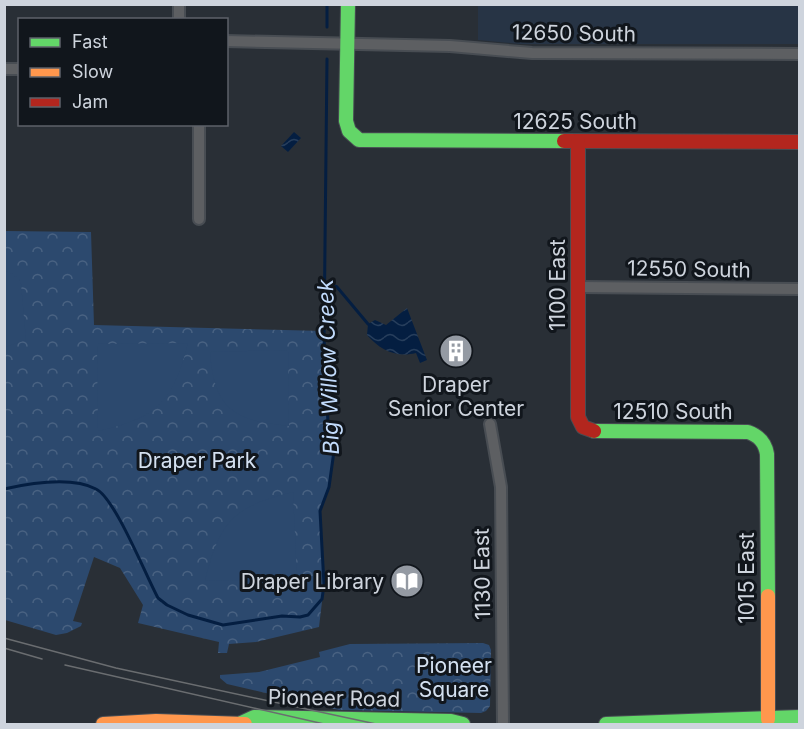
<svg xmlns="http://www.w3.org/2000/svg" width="804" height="729" viewBox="0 0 804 729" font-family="Inter,sans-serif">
<defs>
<pattern id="park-crowns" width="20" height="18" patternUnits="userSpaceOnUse" patternTransform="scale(1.5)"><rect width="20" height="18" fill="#2c496e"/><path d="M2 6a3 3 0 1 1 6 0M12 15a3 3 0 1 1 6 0" fill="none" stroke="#496282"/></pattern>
<pattern id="water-waves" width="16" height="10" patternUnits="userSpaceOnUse" patternTransform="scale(1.5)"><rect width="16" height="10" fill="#041e41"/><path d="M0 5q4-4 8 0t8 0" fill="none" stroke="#273e5c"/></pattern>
</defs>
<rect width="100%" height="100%" fill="#292f36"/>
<!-- built -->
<polygon fill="#273445" points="478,5 799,5 799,44 520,44 478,40"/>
<!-- park -->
<g fill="url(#park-crowns)">
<polygon points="4,231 91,232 94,325 324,331 328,424 334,451 329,487 320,511 324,585 319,627 256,642 229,644 227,653 218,653 219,642 138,623 143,605 120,568 94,557 73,621 82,623 81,626 67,633 56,635 5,620"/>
<polygon points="483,643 489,645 491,650 490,706 486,711 481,713 339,710 227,684 220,678 220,675 259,672 320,657 319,652 350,644"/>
</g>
<!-- pitch -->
<g fill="#2c496e">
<polygon points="8,271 19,279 21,284 26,340 5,347 4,272"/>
<path d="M188 343C173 402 157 418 98 431L97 344Z"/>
<path d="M288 350 289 426C235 421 214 410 210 352Z"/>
<path d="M293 492 297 579 205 581C219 522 234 506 293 492Z"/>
</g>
<!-- water -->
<g fill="url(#water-waves)">
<polygon points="294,132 301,138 288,152 281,146"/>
<path d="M407 308 427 360 420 363 416 353C396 358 380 350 367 335L368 324 375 320 386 325Z"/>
</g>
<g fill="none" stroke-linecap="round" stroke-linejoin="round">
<!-- stream -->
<g stroke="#041e41" stroke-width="3">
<polyline points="327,27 327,4"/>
<polyline points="325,282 337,287 368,324"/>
<path d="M4 489C31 483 71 476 96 489 115 498 146 576 158 598L167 605 188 615 223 625 282 616 300 617 308 615 322 599 324 585 320 511 329 487 334 451 328 424 324 338 327 59"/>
</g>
<defs>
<g id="street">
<polyline points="179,4 179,20"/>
<polyline points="226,41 450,46 532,53 800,54"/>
<polyline points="4,69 20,69"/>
<polyline points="199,124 199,219"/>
<polyline points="578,287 800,289"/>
<polyline points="490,424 501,487 503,724"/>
</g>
<g id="fast">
<polyline points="348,4 346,121 349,131 359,140 564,141"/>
<path d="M594 431 748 432C759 436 765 442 767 454L768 596"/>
<polyline points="241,723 254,717 451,721 463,724"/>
<polyline points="606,724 800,717"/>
</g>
<g id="slow">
<polyline points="768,596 768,719"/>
<polyline points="103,724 156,721 245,724"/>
</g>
<g id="jam">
<polyline points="564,141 800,142"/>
<polyline points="578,142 578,417 583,427 594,431"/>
</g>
</defs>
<!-- street casing -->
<use href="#street" stroke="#484d53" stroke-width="14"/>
<!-- fast casing -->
<use href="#fast" stroke="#484d53" stroke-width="16"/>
<!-- slow casing -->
<use href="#slow" stroke="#484d53" stroke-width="16"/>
<!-- jam casing -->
<use href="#jam" stroke="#484d53" stroke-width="16"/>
<!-- street -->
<use href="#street" stroke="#5d5f62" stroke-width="10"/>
<!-- fast -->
<use href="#fast" stroke="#63d668" stroke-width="14"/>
<!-- slow -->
<use href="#slow" stroke="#ff974d" stroke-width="14"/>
<!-- jam -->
<use href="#jam" stroke="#b3261e" stroke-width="14"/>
<!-- tram -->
<g stroke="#6a6d70" stroke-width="1.5">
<polyline points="4,638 116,668 376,724"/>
<polyline points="4,648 42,659"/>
<polyline points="65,665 324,724"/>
</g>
</g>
<!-- icons -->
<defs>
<symbol id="building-disc" viewBox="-11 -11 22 22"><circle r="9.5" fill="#949aa3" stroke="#11161c"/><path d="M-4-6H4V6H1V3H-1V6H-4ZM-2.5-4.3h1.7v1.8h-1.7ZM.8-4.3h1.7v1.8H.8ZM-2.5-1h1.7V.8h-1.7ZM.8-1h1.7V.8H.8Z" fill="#fff"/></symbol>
<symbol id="library-disc" viewBox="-11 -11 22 22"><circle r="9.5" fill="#949aa3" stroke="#11161c"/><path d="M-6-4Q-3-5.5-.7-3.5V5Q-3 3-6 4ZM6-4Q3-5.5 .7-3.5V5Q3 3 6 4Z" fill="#fff"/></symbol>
</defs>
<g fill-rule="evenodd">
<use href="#building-disc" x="437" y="332" width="38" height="38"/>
<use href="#library-disc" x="388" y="562" width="38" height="38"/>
</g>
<g text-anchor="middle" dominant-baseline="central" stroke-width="6" stroke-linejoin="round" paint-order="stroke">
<!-- street labels -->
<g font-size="21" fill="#ced4dd" stroke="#11161c">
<text transform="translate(574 33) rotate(1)">12650 South</text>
<text x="575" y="121">12625 South</text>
<text transform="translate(689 269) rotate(1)">12550 South</text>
<text transform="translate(557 285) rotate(-90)">1100 East</text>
<text x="673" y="411">12510 South</text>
<text transform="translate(482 574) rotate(-91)">1130 East</text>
<text transform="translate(746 578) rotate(-90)">1015 East</text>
<text transform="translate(334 698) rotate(1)">Pioneer Road</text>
</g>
<!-- poi labels -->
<g font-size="21" fill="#ced4dd" stroke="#11161c">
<text x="456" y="384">Draper<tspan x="456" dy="24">Senior Center</tspan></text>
<text x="384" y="581" text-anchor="end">Draper Library</text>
</g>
<!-- park labels -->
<g font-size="21" fill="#d4e1f1" stroke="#11161c">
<text x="197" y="460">Draper Park</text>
<text x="454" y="665">Pioneer<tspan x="454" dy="24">Square</tspan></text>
</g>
<!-- water labels -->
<g font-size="22" font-style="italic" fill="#c2dbfc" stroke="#11161c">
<text transform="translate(328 367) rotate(-92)">Big Willow Creek</text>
</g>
</g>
<!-- border -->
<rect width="804" height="729" fill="none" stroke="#ced4dd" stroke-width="12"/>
<!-- legend -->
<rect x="18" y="18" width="210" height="108" fill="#11161c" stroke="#5d6269" stroke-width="1.5"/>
<rect x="30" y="38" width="30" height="9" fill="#63d668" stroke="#5d6269" stroke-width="1.5"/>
<text x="72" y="48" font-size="18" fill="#ced4dd">Fast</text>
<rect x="30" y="68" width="30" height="9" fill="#ff974d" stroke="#5d6269" stroke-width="1.5"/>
<text x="72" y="78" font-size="18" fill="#ced4dd">Slow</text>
<rect x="30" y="98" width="30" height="9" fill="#b3261e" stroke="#5d6269" stroke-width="1.5"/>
<text x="72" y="108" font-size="18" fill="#ced4dd">Jam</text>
</svg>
